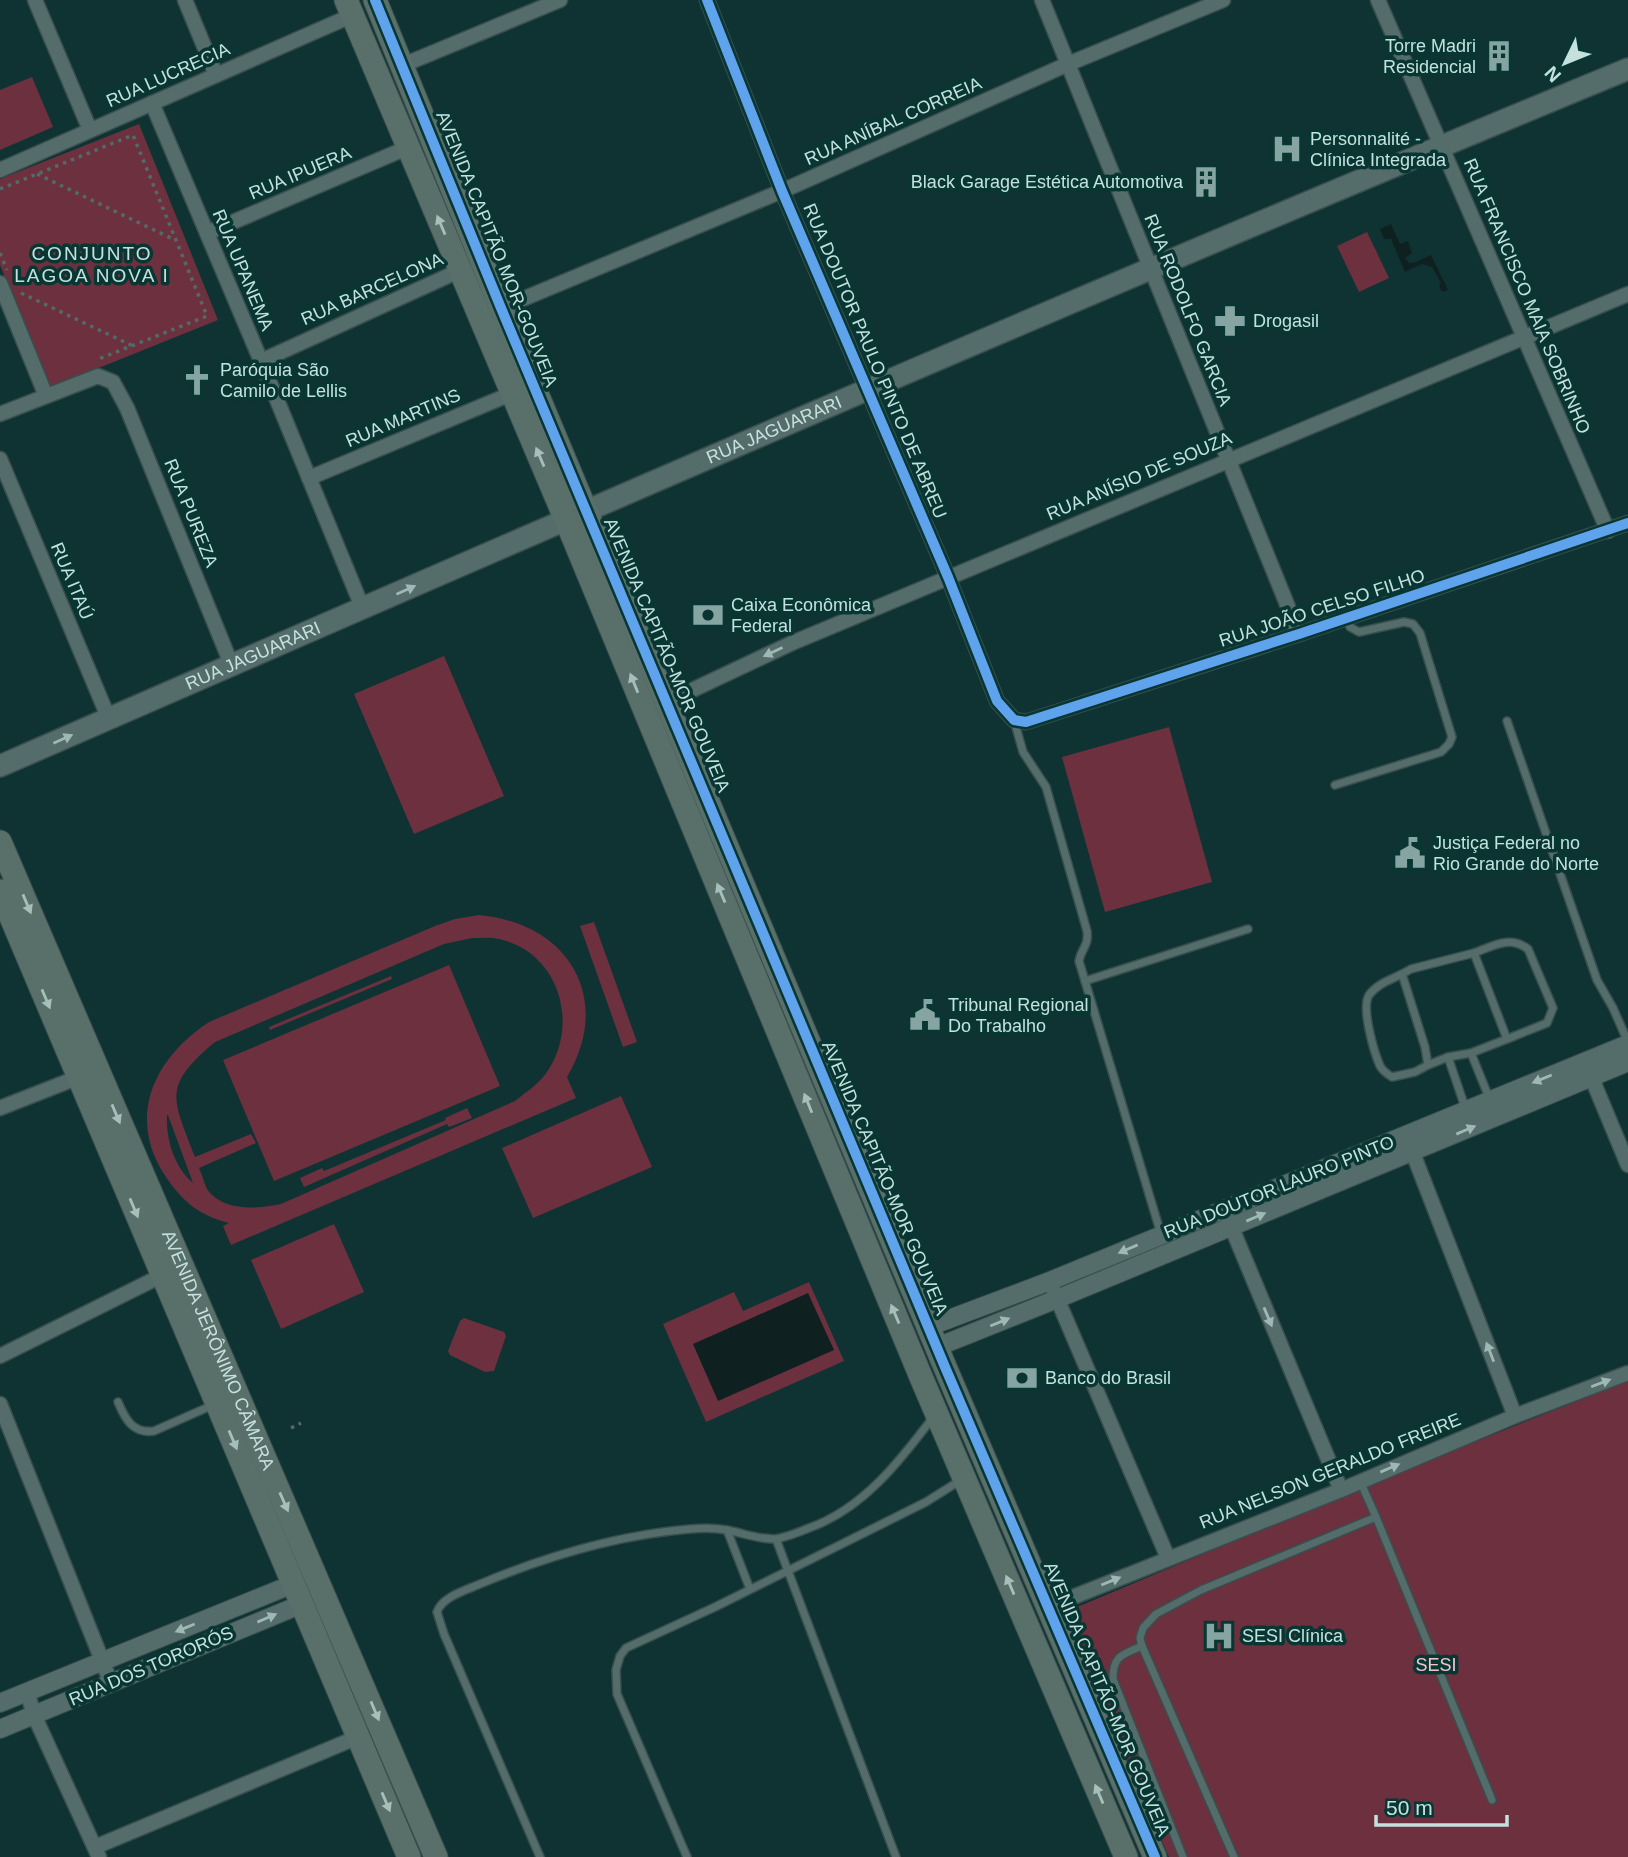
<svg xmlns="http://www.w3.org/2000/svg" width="1628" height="1857" viewBox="0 0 1628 1857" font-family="Arial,sans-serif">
<rect width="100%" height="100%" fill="#0f3332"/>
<!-- green -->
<g fill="#6d303e" fill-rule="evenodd">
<polygon points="32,77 53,127 0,150 0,90"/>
<polygon points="139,124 218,320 49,388 0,265 0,179"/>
<polygon points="1367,232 1389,278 1359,292 1337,246"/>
<polygon points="444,656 504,796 414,834 354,694"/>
<polygon points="1169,727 1212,882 1105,912 1062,757"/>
<path d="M479 915C568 923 614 998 567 1077L576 1098 231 1245 223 1226 229 1223C200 1216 182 1201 166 1177 126 1118 153 1059 209 1022L435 926 455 919ZM472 938C481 938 491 937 499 939 559 952 580 1024 547 1072 539 1084 526 1092 515 1101L281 1204C258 1209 223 1212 207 1189 204 1183 202 1174 199 1168L256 1143 251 1134 195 1157C173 1099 161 1087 215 1042L444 944ZM167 1115H168L193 1183C174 1166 166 1140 167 1115Z"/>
<polygon points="594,922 637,1042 623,1047 580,926"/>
<polygon points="449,965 500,1086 274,1181 223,1060"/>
<polygon points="391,976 392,979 270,1030 269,1027"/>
<polygon points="621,1096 652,1167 533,1218 502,1148"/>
<polygon points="467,1108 472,1118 449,1127 447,1124 304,1187 300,1178 322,1168 324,1171 446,1120 445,1118"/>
<polygon points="334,1224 364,1292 281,1329 251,1260"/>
<polygon points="809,1282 844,1361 706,1422 663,1324 734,1292 743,1311"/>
<polygon points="464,1318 504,1332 506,1336 494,1371 485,1372 450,1355 448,1351 460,1321"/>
<polygon points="1628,1381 1628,1857 1169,1857 1063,1613 1379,1480"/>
</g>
<!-- water -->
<g fill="#0e2120">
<polygon points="1391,224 1400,244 1408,241 1412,253 1405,258 1409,263 1416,262 1431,255 1448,290 1442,292 1439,286 1441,283 1432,267 1422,264 1405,272 1391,239 1384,239 1380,229"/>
<polygon points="808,1293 834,1350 718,1401 693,1344"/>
</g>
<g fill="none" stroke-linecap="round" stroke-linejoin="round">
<defs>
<g id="service">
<path d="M1014 720 1023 752 1046 787 1087 931C1089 947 1081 948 1079 961L1161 1234"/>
<polyline points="1507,721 1597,980 1613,1008 1628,1042"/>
<polyline points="1335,785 1441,752 1449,744 1452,737 1420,633 1413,624 1404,622 1359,632 1350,627 1346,618"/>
<polygon points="1474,953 1507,1039 1471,1053 1448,1057 1428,1065 1425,1047 1402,974 1411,969"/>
<path d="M1474 953C1493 946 1510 935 1528 949L1553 1008 1547 1023 1507 1039"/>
<path d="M1402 974C1390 980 1377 984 1369 995 1361 1008 1374 1052 1380 1066 1383 1071 1387 1074 1392 1077L1415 1072 1428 1065"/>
<polyline points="1085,981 1248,929"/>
<polyline points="1471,1053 1490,1100"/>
<polyline points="1448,1057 1466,1110"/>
<path d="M118 1402C125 1419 133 1434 154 1431L213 1405"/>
<polyline points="1360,1481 1376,1517"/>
<polyline points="727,1530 750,1589"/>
<polyline points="776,1539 896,1857"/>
<path d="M1142 1646C1122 1655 1113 1655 1113 1679L1183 1857"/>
<path d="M540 1857 444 1634 437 1612C442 1597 466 1590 480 1584 547 1556 617 1535 690 1529 701 1528 716 1528 727 1530 743 1533 757 1539 774 1539 785 1538 799 1532 809 1528 863 1509 900 1461 934 1416"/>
<polyline points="687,1857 617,1694 616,1670 620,1656 626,1648 715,1607 884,1523 926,1502 961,1480"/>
<polyline points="1234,1857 1142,1646 1140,1638 1143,1628 1156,1614 1201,1590 1376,1517 1492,1800"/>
</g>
<g id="minor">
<polyline points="35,0 90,130"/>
<polyline points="185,0 216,75"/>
<polyline points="707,0 782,191 948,577 997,701 1014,720 1026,722 1299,634 1628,523"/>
<polyline points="1042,0 1299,634"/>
<polyline points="1378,0 1608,531"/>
<polyline points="403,65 560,0"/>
<polyline points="152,103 261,361 363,609"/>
<polyline points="0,170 353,15"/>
<polyline points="207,233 409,147"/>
<polyline points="0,283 46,396"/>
<polyline points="501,308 782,191 1068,64 1223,0"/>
<polyline points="261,361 461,270"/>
<polyline points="0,414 98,376 113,382 127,408 232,666"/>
<polyline points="0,459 109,719"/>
<polyline points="309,478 513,393"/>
<polyline points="667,702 792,643 1628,294"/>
<polyline points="1588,1069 1628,1165"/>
<polyline points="0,1108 79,1077"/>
<polyline points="1409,1143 1515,1416"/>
<polyline points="1224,1209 1341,1490"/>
<polyline points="1053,1289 1168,1558"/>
<polyline points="0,1356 163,1275"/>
<polyline points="0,1404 111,1683"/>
<polyline points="1048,1607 1341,1490 1515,1416 1628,1373"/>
<polyline points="29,1691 29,1698 34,1715 99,1857"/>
<polyline points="95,1847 358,1737"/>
</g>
<g id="tertiary">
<polyline points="928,1327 1050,1281 1628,1044"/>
<polyline points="937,1347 1057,1299 1628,1062"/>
<polyline points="0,1703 293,1584"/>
<polyline points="0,1729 302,1604"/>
</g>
<g id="secondary">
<path id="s1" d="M0 766C541 530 1082 294 1628 69"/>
</g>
<g id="primary">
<polyline points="346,0 566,520 921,1377 1126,1857"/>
<polyline points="375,0 501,308 945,1367 1155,1857"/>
<path id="s2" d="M0 842 436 1857"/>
<polyline points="0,891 409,1857"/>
</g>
</defs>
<!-- service casing -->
<use href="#service" stroke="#384f4e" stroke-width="10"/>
<!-- minor casing -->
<use href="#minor" stroke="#384f4e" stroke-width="17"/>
<!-- tertiary casing -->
<use href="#tertiary" stroke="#384f4e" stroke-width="20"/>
<!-- secondary casing -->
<use href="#secondary" stroke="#384f4e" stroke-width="24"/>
<!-- primary casing -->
<use href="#primary" stroke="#384f4e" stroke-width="25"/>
<!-- path -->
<g stroke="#526a68" stroke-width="3.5" stroke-dasharray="3.5 5" stroke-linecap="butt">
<polyline points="37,174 175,240"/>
<polyline points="0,189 133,135 207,316 96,360"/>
<polyline points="0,253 7,270"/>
<polyline points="21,293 133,346"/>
<polyline points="291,1428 301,1423"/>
</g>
<!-- service -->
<use href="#service" stroke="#546c6a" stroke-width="7"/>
<!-- minor -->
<use href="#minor" stroke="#546c6a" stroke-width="14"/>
<!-- tertiary -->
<use href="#tertiary" stroke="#546c6a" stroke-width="18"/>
<!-- secondary -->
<use href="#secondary" stroke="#546c6a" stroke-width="21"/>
<!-- primary -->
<use href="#primary" stroke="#596f69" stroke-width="23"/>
<defs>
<g id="cycleway">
<polyline points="375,0 501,308 945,1367 1155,1857"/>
<polyline points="707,0 782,191 948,577 997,701 1014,720 1026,722 1299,634 1628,523"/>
</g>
</defs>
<!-- cycleway casing -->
<use href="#cycleway" stroke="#083633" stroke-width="15"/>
<!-- cycleway -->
<use href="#cycleway" stroke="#60a3ed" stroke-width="10"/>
</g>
<!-- one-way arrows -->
<defs><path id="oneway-solid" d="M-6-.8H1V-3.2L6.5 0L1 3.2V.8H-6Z" transform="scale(1.75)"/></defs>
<g fill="#a5bfbb">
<use href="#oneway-solid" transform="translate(441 225) rotate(-113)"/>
<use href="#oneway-solid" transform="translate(540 457) rotate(-113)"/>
<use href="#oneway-solid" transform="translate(634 683) rotate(-112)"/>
<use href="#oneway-solid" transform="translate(721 893) rotate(-113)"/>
<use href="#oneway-solid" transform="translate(27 904) rotate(67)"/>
<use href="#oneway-solid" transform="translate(46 999) rotate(67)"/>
<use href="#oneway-solid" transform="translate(808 1103) rotate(-112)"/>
<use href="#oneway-solid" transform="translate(116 1114) rotate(67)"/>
<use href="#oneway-solid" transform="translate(134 1208) rotate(67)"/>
<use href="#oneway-solid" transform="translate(895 1314) rotate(-113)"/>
<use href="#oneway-solid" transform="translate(233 1440) rotate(67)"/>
<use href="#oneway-solid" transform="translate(284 1502) rotate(66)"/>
<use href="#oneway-solid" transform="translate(1010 1585) rotate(-113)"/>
<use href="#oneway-solid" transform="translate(375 1711) rotate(67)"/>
<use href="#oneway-solid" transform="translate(1099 1794) rotate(-113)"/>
<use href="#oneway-solid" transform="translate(386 1802) rotate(67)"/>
</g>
<g fill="#9db8b5">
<use href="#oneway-solid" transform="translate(406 590) rotate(-24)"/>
<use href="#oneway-solid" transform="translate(773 652) rotate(155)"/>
<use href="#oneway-solid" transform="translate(63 739) rotate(-24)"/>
<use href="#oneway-solid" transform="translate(1542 1079) rotate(158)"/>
<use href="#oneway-solid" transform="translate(1466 1130) rotate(-23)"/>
<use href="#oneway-solid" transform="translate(1256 1217) rotate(-23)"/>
<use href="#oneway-solid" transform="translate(1128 1249) rotate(157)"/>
<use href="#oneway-solid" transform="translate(1268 1317) rotate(67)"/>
<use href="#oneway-solid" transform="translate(1000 1322) rotate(-22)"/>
<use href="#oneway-solid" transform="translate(1490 1352) rotate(-111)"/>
<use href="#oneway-solid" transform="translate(1601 1383) rotate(-21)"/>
<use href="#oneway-solid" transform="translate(1390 1468) rotate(-23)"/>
<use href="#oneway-solid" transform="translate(1111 1581) rotate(-22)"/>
<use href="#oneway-solid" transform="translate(267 1618) rotate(-23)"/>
<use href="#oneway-solid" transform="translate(185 1628) rotate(158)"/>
</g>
<!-- icons -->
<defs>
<symbol id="building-bare" viewBox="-9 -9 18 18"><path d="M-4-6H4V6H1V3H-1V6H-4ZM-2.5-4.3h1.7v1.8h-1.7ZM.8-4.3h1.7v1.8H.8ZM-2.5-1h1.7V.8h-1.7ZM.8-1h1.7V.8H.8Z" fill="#85a4a2" stroke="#083633" stroke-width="2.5" paint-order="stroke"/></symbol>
<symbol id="hospital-bare" viewBox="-9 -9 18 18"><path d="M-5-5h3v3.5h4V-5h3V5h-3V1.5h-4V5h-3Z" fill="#85a4a2" stroke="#083633" stroke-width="2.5" paint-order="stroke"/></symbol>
<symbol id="pharmacy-bare" viewBox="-9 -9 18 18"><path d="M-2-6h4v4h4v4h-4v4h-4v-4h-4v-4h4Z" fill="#85a4a2" stroke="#083633" stroke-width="2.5" paint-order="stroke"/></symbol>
<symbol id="church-bare" viewBox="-9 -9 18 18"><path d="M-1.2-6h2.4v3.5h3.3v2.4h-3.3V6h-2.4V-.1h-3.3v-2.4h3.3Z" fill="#85a4a2" stroke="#083633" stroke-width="2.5" paint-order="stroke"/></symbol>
<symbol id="bank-bare" viewBox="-9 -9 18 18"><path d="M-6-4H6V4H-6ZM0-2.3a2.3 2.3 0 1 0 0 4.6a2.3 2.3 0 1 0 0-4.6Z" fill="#85a4a2" stroke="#083633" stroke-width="2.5" paint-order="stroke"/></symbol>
<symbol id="civic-bare" viewBox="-9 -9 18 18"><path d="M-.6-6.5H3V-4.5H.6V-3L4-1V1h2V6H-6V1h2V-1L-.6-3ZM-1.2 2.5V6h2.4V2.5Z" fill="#85a4a2" stroke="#083633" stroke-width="2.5" paint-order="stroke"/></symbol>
</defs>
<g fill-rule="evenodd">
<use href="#building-bare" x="1477" y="34" width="44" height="44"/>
<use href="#hospital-bare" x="1265" y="127" width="44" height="44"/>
<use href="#building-bare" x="1184" y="160" width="44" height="44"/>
<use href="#pharmacy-bare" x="1208" y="299" width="44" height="44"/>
<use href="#church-bare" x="175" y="358" width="44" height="44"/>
<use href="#bank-bare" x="686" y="593" width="44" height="44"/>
<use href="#civic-bare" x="1388" y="831" width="44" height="44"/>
<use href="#civic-bare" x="903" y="993" width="44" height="44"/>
<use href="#bank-bare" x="1000" y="1356" width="44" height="44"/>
<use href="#hospital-bare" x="1197" y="1614" width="44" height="44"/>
</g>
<g text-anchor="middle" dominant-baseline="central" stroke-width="7" stroke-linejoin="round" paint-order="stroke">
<!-- poi labels -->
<g font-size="18" fill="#c5e1de" stroke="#083633" text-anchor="start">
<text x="1476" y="46" text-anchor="end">Torre Madri<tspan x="1476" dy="21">Residencial</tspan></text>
<text x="1310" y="139">Personnalité -<tspan x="1310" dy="21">Clínica Integrada</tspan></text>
<text x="1183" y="182" text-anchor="end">Black Garage Estética Automotiva</text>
<text x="1253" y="321">Drogasil</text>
<text x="220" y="370">Paróquia São<tspan x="220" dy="21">Camilo de Lellis</tspan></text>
<text x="731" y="605">Caixa Econômica<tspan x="731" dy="21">Federal</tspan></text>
<text x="1433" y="843">Justiça Federal no<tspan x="1433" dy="21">Rio Grande do Norte</tspan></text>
<text x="948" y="1005">Tribunal Regional<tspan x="948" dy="21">Do Trabalho</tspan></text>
<text x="1045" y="1378">Banco do Brasil</text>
<text x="1242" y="1636">SESI Clínica</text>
</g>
<!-- street labels -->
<g font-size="18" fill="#c5e1de" stroke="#083633">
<text transform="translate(168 75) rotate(-24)">RUA LUCRECIA</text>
<text transform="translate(893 121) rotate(-24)">RUA ANÍBAL CORREIA</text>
<text transform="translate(300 173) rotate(-23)">RUA IPUERA</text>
<text transform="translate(497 249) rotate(68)">AVENIDA CAPITÃO MOR-GOUVEIA</text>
<text transform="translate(243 270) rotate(67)">RUA UPANEMA</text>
<text transform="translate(372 289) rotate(-24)">RUA BARCELONA</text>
<text transform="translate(1527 296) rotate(67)">RUA FRANCISCO MAIA SOBRINHO</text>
<text transform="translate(1188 310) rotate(68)">RUA RODOLFO GARCIA</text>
<text transform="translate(875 361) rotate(67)">RUA DOUTOR PAULO PINTO DE ABREU</text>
<text transform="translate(403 418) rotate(-23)">RUA MARTINS</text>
<text stroke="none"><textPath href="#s1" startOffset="844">RUA JAGUARARI</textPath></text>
<text transform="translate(1139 476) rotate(-23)">RUA ANÍSIO DE SOUZA</text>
<text transform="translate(191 513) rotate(68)">RUA PUREZA</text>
<text transform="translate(72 581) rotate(67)">RUA ITAÚ</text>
<text transform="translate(1322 608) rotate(-18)">RUA JOÃO CELSO FILHO</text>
<text transform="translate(667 655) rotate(67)">AVENIDA CAPITÃO-MOR GOUVEIA</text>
<text stroke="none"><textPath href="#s1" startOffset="276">RUA JAGUARARI</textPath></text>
<text transform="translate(885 1178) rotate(67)">AVENIDA CAPITÃO-MOR GOUVEIA</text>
<text transform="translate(1279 1187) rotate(-22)">RUA DOUTOR LAURO PINTO</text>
<text stroke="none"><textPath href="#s2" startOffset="553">AVENIDA JERÔNIMO CÂMARA</textPath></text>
<text transform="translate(1330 1471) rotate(-22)">RUA NELSON GERALDO FREIRE</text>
<text transform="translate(151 1666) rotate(-23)">RUA DOS TORORÓS</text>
<text transform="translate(1107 1699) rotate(67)">AVENIDA CAPITÃO-MOR GOUVEIA</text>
</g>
<!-- park labels -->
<g font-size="18" fill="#f5c4ca" stroke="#083633">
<text x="1436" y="1665">SESI</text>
</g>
<!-- neighbourhood labels -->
<g font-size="19" letter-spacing="2" fill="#c5e1de" stroke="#083633">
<text x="92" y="253">CONJUNTO<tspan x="92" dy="22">LAGOA NOVA I</tspan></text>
</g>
</g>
<!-- north arrow -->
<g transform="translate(1565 63) rotate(227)" stroke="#083633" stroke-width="5" paint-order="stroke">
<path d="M0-5L12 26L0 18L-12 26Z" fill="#c5e1de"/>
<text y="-10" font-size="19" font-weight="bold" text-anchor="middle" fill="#c5e1de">N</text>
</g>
<!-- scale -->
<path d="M1376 1815v10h131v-10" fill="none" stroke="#c5e1de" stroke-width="3.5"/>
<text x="1386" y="1815" font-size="21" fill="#c5e1de" stroke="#083633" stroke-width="5" paint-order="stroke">50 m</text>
</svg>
